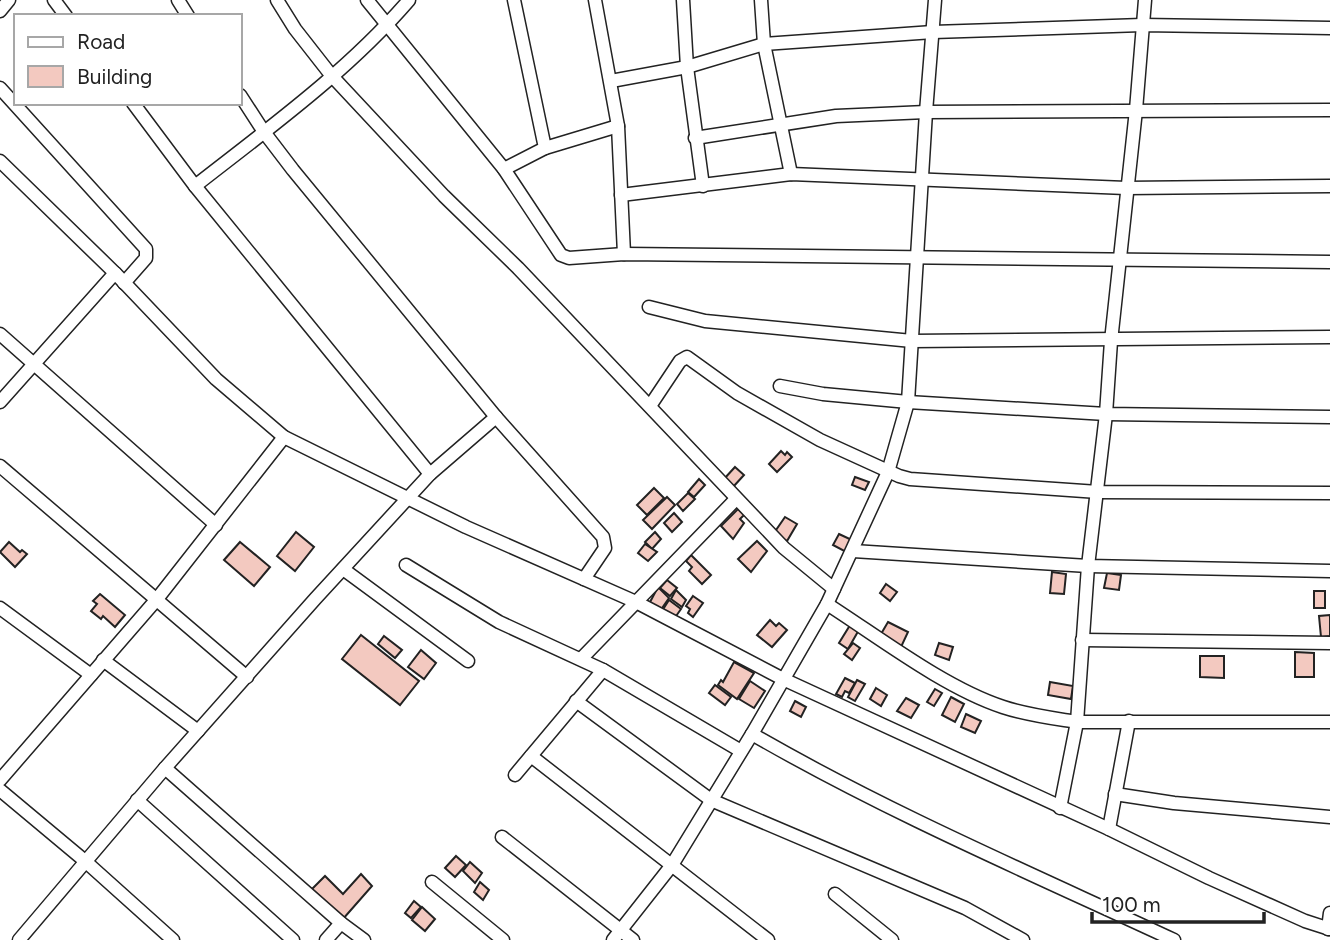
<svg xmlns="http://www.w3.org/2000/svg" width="1330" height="940" viewBox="0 0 1330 940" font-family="Figtree,sans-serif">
<rect width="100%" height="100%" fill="#fff"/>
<!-- building -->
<g fill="#f3c9c0" stroke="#222" stroke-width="2">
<polygon points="781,451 785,455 787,452 792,457 777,472 769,464"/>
<polygon points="735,467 744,475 733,487 724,479"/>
<polygon points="855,477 869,482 865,490 852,485"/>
<polygon points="699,479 705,485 694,497 688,492"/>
<polygon points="654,488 664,498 647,515 637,505"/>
<polygon points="688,493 695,499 683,511 677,504"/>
<polygon points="667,497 675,505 652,529 643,520"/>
<polygon points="738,509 744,515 740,519 744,523 733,539 721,526"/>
<polygon points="674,513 682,522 672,532 664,523"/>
<polygon points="785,517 797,524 787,541 774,533"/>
<polygon points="296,532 314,547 295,571 277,556"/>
<polygon points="655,532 661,539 652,549 645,542"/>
<polygon points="839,534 854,541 848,553 833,545"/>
<polygon points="757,541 767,551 751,572 738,559"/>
<polygon points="9,542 20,552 22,550 27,554 15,567 0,552"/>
<polygon points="240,542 270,567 254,586 224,560"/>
<polygon points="645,544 657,552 648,561 638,553"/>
<polygon points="691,555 711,575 702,584 689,571 692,567 686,561"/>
<polygon points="1052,572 1066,574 1064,594 1050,593"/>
<polygon points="1107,573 1121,575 1119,590 1104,588"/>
<polygon points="667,580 677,588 670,596 660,588"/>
<polygon points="886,584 897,592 890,601 880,593"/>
<polygon points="658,587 669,598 660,611 649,604"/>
<polygon points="676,590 686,600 682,607 671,599"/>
<rect x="1314" y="591" width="11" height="17"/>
<polygon points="100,594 125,615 115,627 103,616 101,619 91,611 97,604 93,601"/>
<polygon points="693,596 703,603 693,617 688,613 690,609 686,606"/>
<polygon points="669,600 681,609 674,619 662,611"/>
<polygon points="1330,615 1330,636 1321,637 1319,616"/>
<polygon points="770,620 776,626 779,623 787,630 772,647 757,635"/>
<polygon points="852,622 860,628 848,649 839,643"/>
<polygon points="888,622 908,632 901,647 881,634"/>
<polygon points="361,635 419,681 400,705 342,659"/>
<polygon points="384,636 402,650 395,658 378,644"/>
<polygon points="853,643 860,648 852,660 844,654"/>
<polygon points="939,643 953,647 949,660 935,655"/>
<polygon points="421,650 436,663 424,679 408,667"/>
<polygon points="1295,652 1314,653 1314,677 1295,677"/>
<polygon points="1200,656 1224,656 1224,678 1200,677"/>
<polygon points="734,662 754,673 737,699 718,685 721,680 723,682"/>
<polygon points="845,678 855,683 849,693 845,691 842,697 836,694"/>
<polygon points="857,680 865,684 855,701 848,697"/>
<polygon points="750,681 765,691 754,708 739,699"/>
<polygon points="1050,682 1073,686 1071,699 1048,695"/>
<polygon points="715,685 731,697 725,705 709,693"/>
<polygon points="876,688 887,695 881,706 870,699"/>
<polygon points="935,689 942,693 934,706 927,702"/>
<polygon points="951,697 964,704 955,722 942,715"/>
<polygon points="906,698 919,705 911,718 897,711"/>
<polygon points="795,701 806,707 801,717 790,711"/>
<polygon points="966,714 981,721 975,733 961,727"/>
<polygon points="456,856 466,865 455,877 445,868"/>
<polygon points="470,862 482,873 475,883 463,871"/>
<polygon points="361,874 372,886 343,919 312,889 325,876 343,894"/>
<polygon points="480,882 489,890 483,900 474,892"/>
<polygon points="414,901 421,907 411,918 405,913"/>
<polygon points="422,907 435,919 425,931 412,920"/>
</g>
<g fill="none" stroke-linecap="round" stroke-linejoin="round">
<defs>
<g id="minor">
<polyline points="54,0 66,16"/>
<polyline points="178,0 188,16"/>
<polyline points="277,0 295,29 331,75 444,196 518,268 784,548 834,589"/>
<polyline points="367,0 504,169 561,255 569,258 624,254 1330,262"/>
<polyline points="595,0 618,126 624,254"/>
<polyline points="683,0 687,67 703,186"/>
<polyline points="761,0 764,44 791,174"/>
<polyline points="0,11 9,0"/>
<polyline points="611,81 687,67 764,44 933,32 1142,25 1330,28"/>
<polyline points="0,88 146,249 146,258 124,283"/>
<polyline points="240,95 264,132 293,170 496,417 603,537 605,548 584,579"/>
<polyline points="133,103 195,186 430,474"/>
<polyline points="695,138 836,116 926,112 1330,110"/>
<polyline points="545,148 618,126"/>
<polyline points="0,161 115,273 216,379 284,437 466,527 636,602 783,679 1109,829 1209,878 1305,921 1330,929"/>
<polyline points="504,169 545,148 514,0"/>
<path d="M195 186C269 128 348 71 409 0"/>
<polyline points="621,195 791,174 1126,188 1330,186"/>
<polyline points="649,307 705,321 912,341 1330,337"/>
<polyline points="0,334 216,525"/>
<polyline points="780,386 823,394 908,402 1106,414 1330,417"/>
<polyline points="0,402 115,273"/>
<polyline points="650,406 680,361 687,357 737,393 820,440 899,476 910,479 1098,492 1330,493"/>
<polyline points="0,466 247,677"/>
<polyline points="853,551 1088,566 1330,571"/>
<polyline points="406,565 499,622 603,670 741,751"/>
<polyline points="343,569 468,661"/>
<path d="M827 604C880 638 945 688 1003 707 1027 715 1052 718 1077 722H1330"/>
<polyline points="0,608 91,675"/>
<polyline points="1082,640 1330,643"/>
<polyline points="581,659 736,499"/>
<polyline points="103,660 198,731"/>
<polyline points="576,701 711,800 965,908 1023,940"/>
<path d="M752 734C887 812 1032 874 1174 940"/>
<polyline points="531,756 768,940"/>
<polyline points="165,768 341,923 364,940"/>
<polyline points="515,775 603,670"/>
<polyline points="0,780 157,599 284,437"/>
<polyline points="0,790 85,861 173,940"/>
<polyline points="1115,794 1174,803 1330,817"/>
<polyline points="137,800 293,940"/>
<polyline points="1060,808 1077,722 1088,566 1106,414 1111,341 1136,110 1145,0"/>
<polyline points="1109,829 1129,721"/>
<polyline points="502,837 633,940"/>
<polyline points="432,882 503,940"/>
<polyline points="835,894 892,940"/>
<polyline points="1328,929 1330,913"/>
<polyline points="19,940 165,768 315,599 430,474 496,417"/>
<polyline points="326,940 341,923"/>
<polyline points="613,940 672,865 752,734 827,604 888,472 908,402 926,112 935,0"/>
</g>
</defs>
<!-- minor casing -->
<use href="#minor" stroke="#222" stroke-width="15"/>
<!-- minor -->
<use href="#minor" stroke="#fff" stroke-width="12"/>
</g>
<!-- legend -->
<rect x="14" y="14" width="228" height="91" fill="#ffffff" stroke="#a7a7a7" stroke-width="2"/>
<rect x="28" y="37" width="35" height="10" fill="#ffffff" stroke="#a7a7a7" stroke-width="2"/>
<text x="77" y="49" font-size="21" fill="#222222">Road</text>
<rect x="28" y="66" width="35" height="21" fill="#f3c9c0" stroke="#a7a7a7" stroke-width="2"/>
<text x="77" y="84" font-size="21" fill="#222222">Building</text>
<!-- scale -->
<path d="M1092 912v10h172v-10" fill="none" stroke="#222222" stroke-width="3.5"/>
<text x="1102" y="912" font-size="21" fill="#222222" stroke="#ffffff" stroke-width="5" paint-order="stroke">100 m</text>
</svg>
